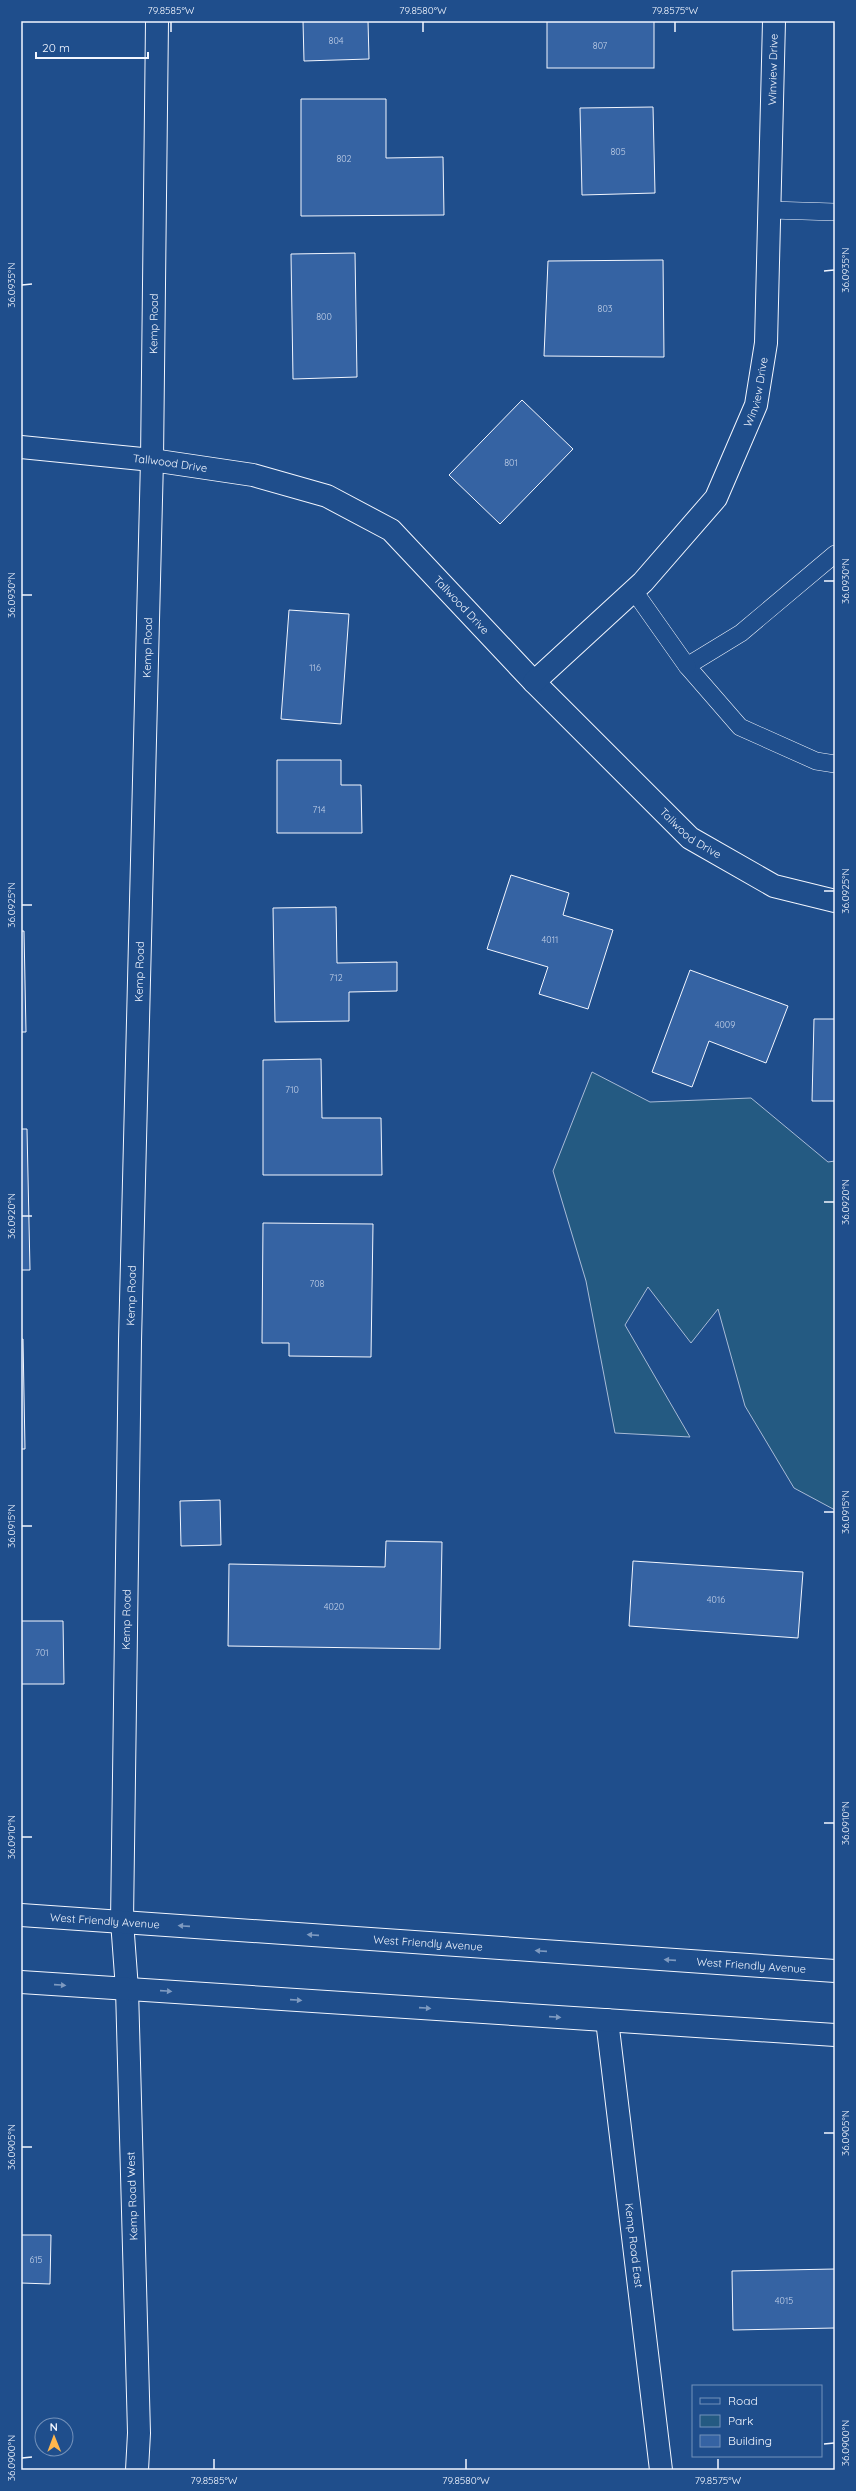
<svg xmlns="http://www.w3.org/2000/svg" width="856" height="2491" viewBox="0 0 856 2491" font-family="Quicksand,sans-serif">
<rect width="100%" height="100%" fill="#1f4e8c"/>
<!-- green -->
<polygon fill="#245a82" stroke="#a8bbd7" points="592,1072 650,1102 751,1098 828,1162 835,1161 835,1510 794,1488 745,1406 718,1309 691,1343 648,1287 625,1325 690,1437 615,1433 586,1281 553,1171"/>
<!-- building -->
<g fill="#3563a3" stroke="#f2f6ff">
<polygon points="303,21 368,21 369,59 304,61"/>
<rect x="547" y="21" width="107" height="47"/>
<polygon points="301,99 386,99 386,158 443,157 444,215 301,216"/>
<polygon points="653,107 655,193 582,195 580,108"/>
<polygon points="355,253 357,377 293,379 291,254"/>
<polygon points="663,260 664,357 544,356 548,261"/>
<polygon points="522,400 573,449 500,524 449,475"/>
<polygon points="289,610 349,614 341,724 281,719"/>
<polygon points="277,760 341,760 341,785 361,785 362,833 277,833"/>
<polygon points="511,875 569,893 563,915 613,930 588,1009 539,994 548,967 487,949"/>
<polygon points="336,907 337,963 397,962 397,991 349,992 349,1021 275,1022 273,908"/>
<polygon points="21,931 24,931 26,1032 21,1032"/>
<polygon points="690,970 788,1006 766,1063 709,1041 692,1087 652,1072"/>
<polygon points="814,1019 835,1019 835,1101 812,1101"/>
<polygon points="321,1059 322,1118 381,1118 382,1175 263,1175 263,1060"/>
<polygon points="21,1129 27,1129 30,1270 21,1270"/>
<polygon points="263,1223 373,1224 371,1357 289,1356 289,1343 262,1343"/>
<polygon points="21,1339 23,1339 25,1449 21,1449"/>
<polygon points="220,1500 221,1545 181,1546 180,1501"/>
<polygon points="386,1541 442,1542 440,1649 228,1646 229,1564 385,1567"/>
<polygon points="633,1561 803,1572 798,1638 629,1626"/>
<polygon points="21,1621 63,1621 64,1684 21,1684"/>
<polygon points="21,2235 51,2235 50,2284 21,2283"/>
<polygon points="835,2269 835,2328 733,2330 732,2271"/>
</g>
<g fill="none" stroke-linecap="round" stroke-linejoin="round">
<defs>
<g id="lane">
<polyline points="770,210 835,212"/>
<polyline points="835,554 741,633 687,666 740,727 816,761 835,764"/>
<polyline points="634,591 687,666"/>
</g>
<g id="street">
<path id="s1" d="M21 447 152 460 253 475 327 496 391 530 534 682 690 838 774 886 835 901"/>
<path id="s2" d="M534 682 643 582 716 498 756 405 766 343 774 21"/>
<path id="s3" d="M607 2020 661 2470"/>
<path id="s4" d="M137 2470 139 2433 127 1989 122 1921 130 1341 152 460 157 21"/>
</g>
<g id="secondary">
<path id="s5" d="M21 1915 835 1971"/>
<polyline points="21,1982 835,2035"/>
</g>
</defs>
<!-- lane casing -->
<use href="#lane" stroke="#f2f6ff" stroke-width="18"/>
<!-- street casing -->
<use href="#street" stroke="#f2f6ff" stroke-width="24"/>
<!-- secondary casing -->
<use href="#secondary" stroke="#f2f6ff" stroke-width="24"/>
<!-- lane -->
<use href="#lane" stroke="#1f4e8c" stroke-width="17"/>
<!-- street -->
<use href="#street" stroke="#1f4e8c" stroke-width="22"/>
<!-- secondary -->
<use href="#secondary" stroke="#1f4e8c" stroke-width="22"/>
</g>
<!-- one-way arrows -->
<defs><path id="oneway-solid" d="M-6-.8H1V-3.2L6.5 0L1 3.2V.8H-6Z"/></defs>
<g fill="#7e9ac0">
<use href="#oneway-solid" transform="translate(184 1926) rotate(-176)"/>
<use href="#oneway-solid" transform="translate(313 1935) rotate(-176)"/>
<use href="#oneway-solid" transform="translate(541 1951) rotate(-176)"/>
<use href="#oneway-solid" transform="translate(670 1960) rotate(-176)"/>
<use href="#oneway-solid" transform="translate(60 1985) rotate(4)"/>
<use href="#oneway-solid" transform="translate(166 1991) rotate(4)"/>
<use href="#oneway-solid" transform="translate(296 2000) rotate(4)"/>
<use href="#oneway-solid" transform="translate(425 2008) rotate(4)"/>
<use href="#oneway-solid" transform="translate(555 2017) rotate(4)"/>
</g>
<!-- ticks -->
<path fill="none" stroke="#f2f6ff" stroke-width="1.5" d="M171 22V32M423 22V32M675 22V32M824 271 834 270M22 285 32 284M824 581H834M22 595H32M824 891H834M22 905H32M824 1202H834M22 1216H32M824 1512H834M22 1526H32M824 1823H834M22 1837H32M824 2133H834M22 2147H32M824 2444 834 2443M22 2458 32 2457M214 2459V2469M466 2459V2469M718 2459V2469"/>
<g text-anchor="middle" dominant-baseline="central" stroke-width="3" stroke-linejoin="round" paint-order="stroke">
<!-- number labels -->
<g font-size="9" fill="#c3d1e8">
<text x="336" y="40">804</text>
<text x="600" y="45">807</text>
<text x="618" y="151">805</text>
<text x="344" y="158">802</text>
<text x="605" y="308">803</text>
<text x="324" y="316">800</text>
<text x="511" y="462">801</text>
<text x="315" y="667">116</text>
<text x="319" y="809">714</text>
<text x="550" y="939">4011</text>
<text x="336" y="977">712</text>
<text x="725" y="1024">4009</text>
<text x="292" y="1089">710</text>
<text x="317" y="1283">708</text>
<text x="716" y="1599">4016</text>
<text x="334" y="1606">4020</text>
<text x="42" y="1652">701</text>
<text x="36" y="2259">615</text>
<text x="784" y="2300">4015</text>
</g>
<!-- street labels -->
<g font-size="11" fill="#f2f6ff" stroke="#1f4e8c">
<text stroke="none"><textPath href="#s2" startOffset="697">Winview Drive</textPath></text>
<text stroke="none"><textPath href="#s4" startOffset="2147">Kemp Road</textPath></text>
<text stroke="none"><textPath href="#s2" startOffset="373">Winview Drive</textPath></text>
<text stroke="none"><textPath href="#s1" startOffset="150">Tallwood Drive</textPath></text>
<text stroke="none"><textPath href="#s1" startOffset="486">Tallwood Drive</textPath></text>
<text stroke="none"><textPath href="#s4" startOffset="1823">Kemp Road</textPath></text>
<text stroke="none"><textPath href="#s1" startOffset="810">Tallwood Drive</textPath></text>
<text stroke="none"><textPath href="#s4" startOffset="1499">Kemp Road</textPath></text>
<text stroke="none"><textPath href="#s4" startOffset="1175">Kemp Road</textPath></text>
<text stroke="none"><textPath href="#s4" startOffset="851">Kemp Road</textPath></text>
<text stroke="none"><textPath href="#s5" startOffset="84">West Friendly Avenue</textPath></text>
<text stroke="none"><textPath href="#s5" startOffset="408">West Friendly Avenue</textPath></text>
<text stroke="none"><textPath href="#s5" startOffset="732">West Friendly Avenue</textPath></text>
<text transform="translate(132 2196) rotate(-92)">Kemp Road West</text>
<text stroke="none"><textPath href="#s3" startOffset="227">Kemp Road East</textPath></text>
</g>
</g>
<!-- border -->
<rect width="856" height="2491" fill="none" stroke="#1f4e8c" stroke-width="44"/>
<!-- legend -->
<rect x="692" y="2385" width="130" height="72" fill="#1f4e8c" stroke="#7391ba"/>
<rect x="700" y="2398" width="20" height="6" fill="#1f4e8c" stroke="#7391ba"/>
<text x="728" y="2405" font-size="12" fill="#f2f6ff">Road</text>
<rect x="700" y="2415" width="20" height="12" fill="#245a82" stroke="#7391ba"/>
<text x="728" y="2425" font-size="12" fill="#f2f6ff">Park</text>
<rect x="700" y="2435" width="20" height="12" fill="#3563a3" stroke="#7391ba"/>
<text x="728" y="2445" font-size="12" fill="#f2f6ff">Building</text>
<!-- north arrow -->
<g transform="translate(54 2437) rotate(359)"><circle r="19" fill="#1f4e8c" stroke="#7391ba"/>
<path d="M0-3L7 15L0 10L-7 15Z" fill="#ffb74d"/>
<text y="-6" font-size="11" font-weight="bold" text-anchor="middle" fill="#f2f6ff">N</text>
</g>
<!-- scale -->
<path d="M36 52v6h112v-6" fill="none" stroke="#f2f6ff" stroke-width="2"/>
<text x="42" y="52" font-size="12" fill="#f2f6ff" stroke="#1f4e8c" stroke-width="3" paint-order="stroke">20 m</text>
<rect x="22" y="22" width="812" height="2447" fill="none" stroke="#f2f6ff" stroke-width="1.5"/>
<g font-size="10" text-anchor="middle" fill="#f2f6ff">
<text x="171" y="14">79.8585°W</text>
<text x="423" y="14">79.8580°W</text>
<text x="675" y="14">79.8575°W</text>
<text transform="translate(845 270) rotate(-90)" y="4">36.0935°N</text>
<text transform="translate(11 285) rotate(-90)" y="4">36.0935°N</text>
<text transform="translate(845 581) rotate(-90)" y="4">36.0930°N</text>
<text transform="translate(11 595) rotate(-90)" y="4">36.0930°N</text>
<text transform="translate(845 891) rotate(-90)" y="4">36.0925°N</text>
<text transform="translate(11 905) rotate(-90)" y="4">36.0925°N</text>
<text transform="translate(845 1202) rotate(-90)" y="4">36.0920°N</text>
<text transform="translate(11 1216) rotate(-90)" y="4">36.0920°N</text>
<text transform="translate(845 1512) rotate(-90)" y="4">36.0915°N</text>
<text transform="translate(11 1526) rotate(-90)" y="4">36.0915°N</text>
<text transform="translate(845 1823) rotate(-90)" y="4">36.0910°N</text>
<text transform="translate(11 1837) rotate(-90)" y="4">36.0910°N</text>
<text transform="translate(845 2133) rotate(-90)" y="4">36.0905°N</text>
<text transform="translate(11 2147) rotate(-90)" y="4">36.0905°N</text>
<text transform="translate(845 2443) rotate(-90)" y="4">36.0900°N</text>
<text transform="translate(11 2458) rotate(-90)" y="4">36.0900°N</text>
<text x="214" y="2484">79.8585°W</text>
<text x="466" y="2484">79.8580°W</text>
<text x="718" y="2484">79.8575°W</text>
</g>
</svg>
